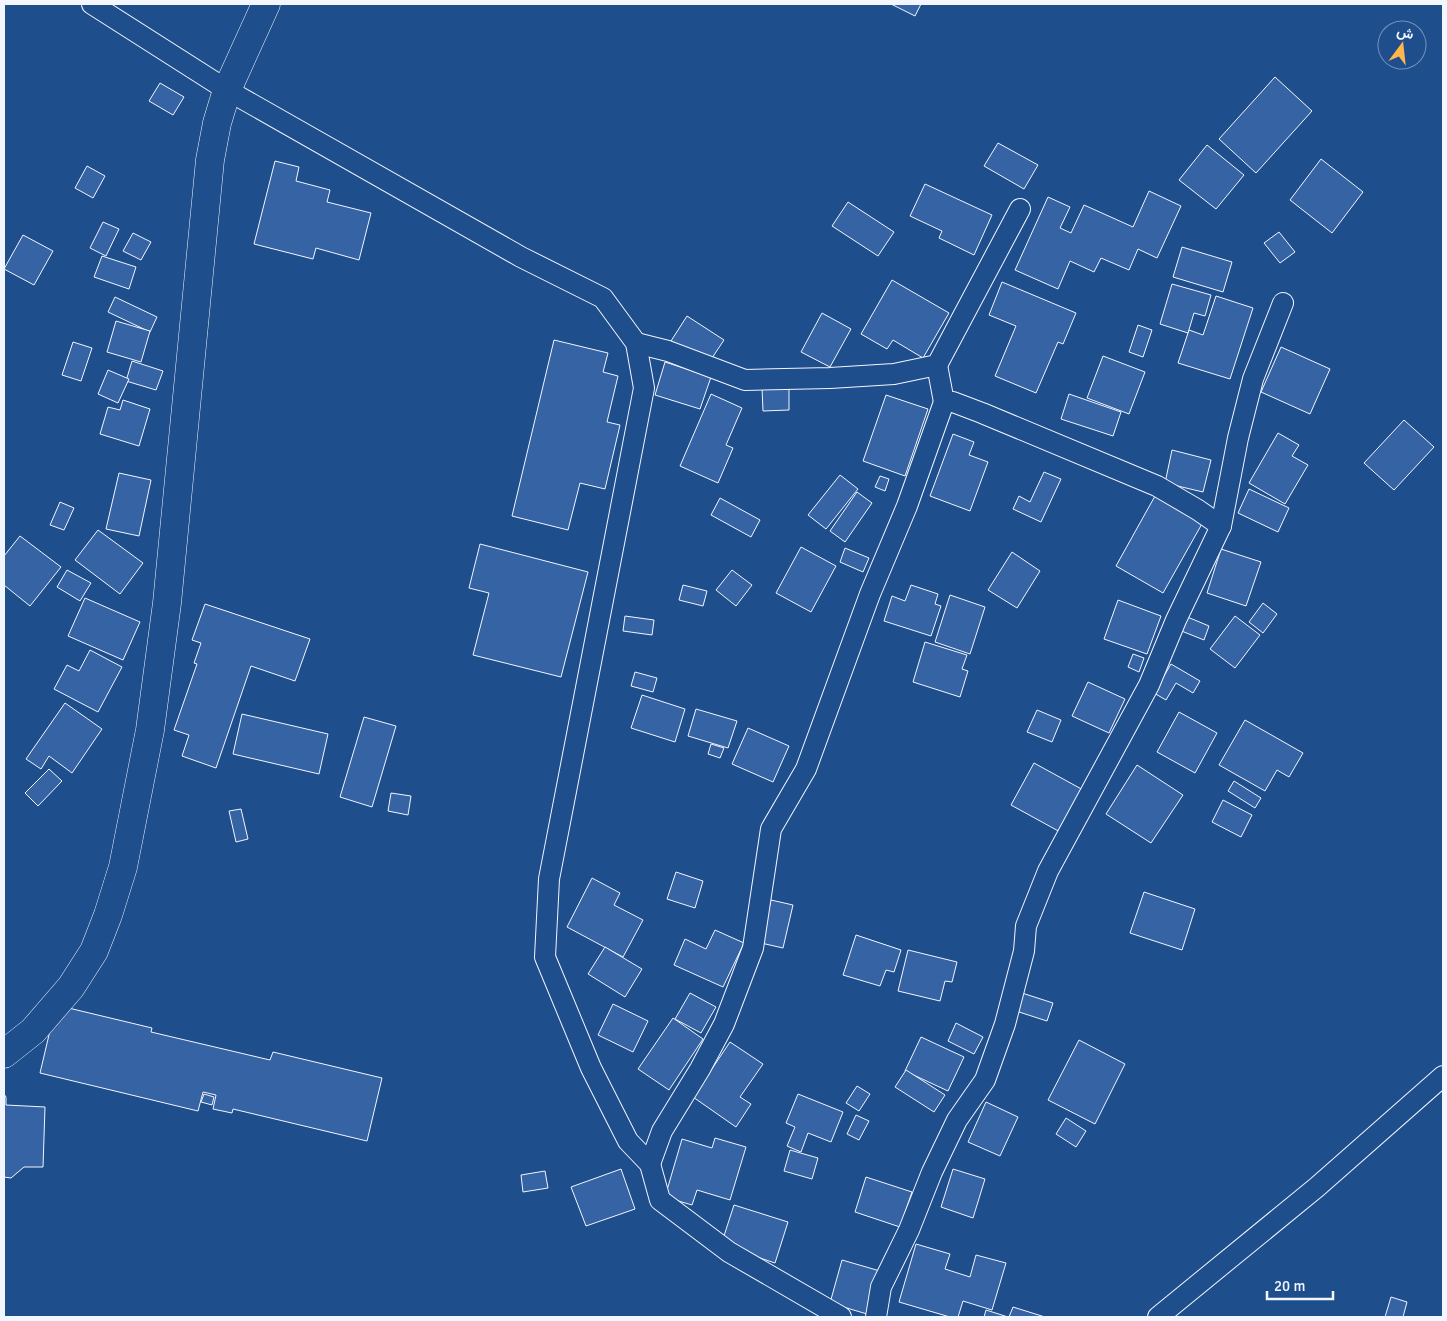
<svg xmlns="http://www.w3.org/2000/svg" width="1447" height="1321" viewBox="0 0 1447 1321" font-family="Signika,Vazirmatn,sans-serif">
<rect width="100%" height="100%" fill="#1f4e8c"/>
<!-- building -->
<g fill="#3563a3" stroke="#f2f6ff">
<polygon points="891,4 921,4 915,16"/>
<polygon points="1275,77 1312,111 1256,173 1219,139"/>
<polygon points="160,83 184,97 173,115 149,101"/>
<polygon points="998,143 1038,165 1024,189 984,166"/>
<polygon points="1207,145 1244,175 1216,209 1179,180"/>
<polygon points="1321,159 1363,192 1332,233 1290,200"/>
<polygon points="275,161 299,167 296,181 330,190 327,202 371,213 359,260 316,248 313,259 254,244"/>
<polygon points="87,166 105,176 93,198 75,188"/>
<polygon points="925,184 992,215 974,255 939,238 942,231 910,216"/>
<polygon points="1149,191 1181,206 1157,258 1138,249 1129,270 1101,258 1094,272 1070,261 1058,289 1015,270 1048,197 1070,207 1060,228 1071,233 1084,205 1133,227"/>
<polygon points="848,202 894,232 878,256 832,226"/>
<polygon points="103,222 119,229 106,256 90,248"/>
<polygon points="1279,232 1295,252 1280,263 1264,243"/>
<polygon points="133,233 151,242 141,260 123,251"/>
<polygon points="23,235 53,251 34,285 4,269"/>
<polygon points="1182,247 1232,262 1223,292 1173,277"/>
<polygon points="102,256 136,267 129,289 94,277"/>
<polygon points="892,280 949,313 923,358 893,340 887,349 861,334"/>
<polygon points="1002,282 1076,313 1063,344 1058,342 1036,393 995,376 1016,326 989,315"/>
<polygon points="1172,284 1211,295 1205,316 1194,313 1188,333 1160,324"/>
<polygon points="1216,296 1253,308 1230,379 1178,363 1189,330 1203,335"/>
<polygon points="115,297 157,317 150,332 108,312"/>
<polygon points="822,313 851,329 830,367 801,352"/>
<polygon points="687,316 724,340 708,364 671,341"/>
<polygon points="116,321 150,331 141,362 107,352"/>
<polygon points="1138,325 1152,330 1143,357 1129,352"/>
<polygon points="554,340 608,353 603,372 618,376 607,422 620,425 605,489 580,483 568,530 512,516"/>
<polygon points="73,342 92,348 81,381 62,375"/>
<polygon points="1281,347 1330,369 1310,414 1261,392"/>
<polygon points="1103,356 1145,372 1129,414 1087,398"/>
<polygon points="132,361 163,371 156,390 126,381"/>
<polygon points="665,362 711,377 700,409 655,395"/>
<polygon points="108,370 129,379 118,403 98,394"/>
<polygon points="762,388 789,388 789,410 763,411"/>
<polygon points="711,394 742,408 726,445 733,448 718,483 680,466"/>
<polygon points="1069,394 1121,412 1113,436 1061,419"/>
<polygon points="886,395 928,409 905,476 863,461"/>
<polygon points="123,400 150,409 139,446 100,434 108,407 120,410"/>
<polygon points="1404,420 1434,447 1394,490 1364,463"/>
<polygon points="1278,433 1299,445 1292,456 1308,465 1285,504 1249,483"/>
<polygon points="953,434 974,442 969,455 988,462 970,511 930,496"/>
<polygon points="1172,450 1211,460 1203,492 1165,483"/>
<polygon points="1044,472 1061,479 1041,522 1013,509 1019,496 1030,502"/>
<polygon points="119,473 151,480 139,536 106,529"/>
<polygon points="840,475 858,489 826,529 808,515"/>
<polygon points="880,476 889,479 885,491 875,487"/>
<polygon points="1249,489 1289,508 1278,532 1238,513"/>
<polygon points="857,492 872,503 845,542 830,531"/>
<polygon points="1155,496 1203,522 1163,593 1116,566"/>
<polygon points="720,498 760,520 751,537 711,515"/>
<polygon points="60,502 74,508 64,530 50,525"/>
<polygon points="98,530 143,563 120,594 75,560"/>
<polygon points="20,536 61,567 30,606 4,585 4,556"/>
<polygon points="480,544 588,572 561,677 473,655 489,593 469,588"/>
<polygon points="801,547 836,566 811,612 776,593"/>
<polygon points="845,548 869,558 863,572 840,562"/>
<polygon points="1221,549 1261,562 1246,606 1207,593"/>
<polygon points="1012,552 1040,571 1017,608 988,590"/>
<polygon points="67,570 91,583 80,601 57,587"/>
<polygon points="732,570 752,585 736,606 716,590"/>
<polygon points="683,585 707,591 703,606 679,600"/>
<polygon points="911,585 938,594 935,604 941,606 931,636 884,621 892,596 905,601"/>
<polygon points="950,595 985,607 970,654 935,642"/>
<polygon points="85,598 140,622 123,660 68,636"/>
<polygon points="1118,600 1161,616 1147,654 1104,639"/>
<polygon points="1263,603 1277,614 1263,633 1249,622"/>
<polygon points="205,604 310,639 295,681 251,666 216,768 182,756 189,735 174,730 197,664 194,663 201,643 192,640"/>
<polygon points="625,616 654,620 652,635 623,631"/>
<polygon points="1185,616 1209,626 1204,640 1179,630"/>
<polygon points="1235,616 1260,635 1235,668 1210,649"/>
<polygon points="925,642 967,655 962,669 968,671 960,697 913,682"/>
<polygon points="90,650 122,667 98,712 54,689 67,665 79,671"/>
<polygon points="1133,654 1144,658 1139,672 1128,667"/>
<polygon points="1171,664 1200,681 1193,693 1176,683 1166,700 1154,693"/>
<polygon points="635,672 657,678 653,692 631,686"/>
<polygon points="1088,682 1125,699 1109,733 1072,716"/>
<polygon points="642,695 685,709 675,742 631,728"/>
<polygon points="65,703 102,729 72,773 49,756 41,769 26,759"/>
<polygon points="696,709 737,721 728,748 688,736"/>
<polygon points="1037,710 1061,720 1052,742 1027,732"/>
<polygon points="1179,712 1217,733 1195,773 1157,752"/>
<polygon points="242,714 328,734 319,774 233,754"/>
<polygon points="364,717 396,726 372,807 340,797"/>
<polygon points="1245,720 1303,753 1289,777 1277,770 1265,791 1219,765"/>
<polygon points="748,728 789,746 773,782 732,764"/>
<polygon points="711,744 724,748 720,758 708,754"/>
<polygon points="1034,763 1085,791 1062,833 1011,805"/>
<polygon points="1137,765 1183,795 1151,843 1106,814"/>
<polygon points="49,769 62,781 38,806 25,793"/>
<polygon points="1234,781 1261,798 1255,808 1228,791"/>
<polygon points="391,793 411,796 408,815 388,811"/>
<polygon points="1223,800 1252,815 1241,837 1212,822"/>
<polygon points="241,809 248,839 236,842 229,811"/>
<polygon points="676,872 703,881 695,908 667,899"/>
<polygon points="592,878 620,893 614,905 643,920 623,957 567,927"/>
<polygon points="1144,892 1195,909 1182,950 1130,933"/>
<polygon points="771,900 793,905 783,948 761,943"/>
<polygon points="715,930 744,943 723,987 674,965 685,939 706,949"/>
<polygon points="856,935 901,950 894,972 886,970 880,986 843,975"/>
<polygon points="605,947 642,969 625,997 588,974"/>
<polygon points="908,950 957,962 952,982 945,981 940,1001 898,991"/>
<polygon points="690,993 716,1007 701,1033 675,1019"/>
<polygon points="1022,993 1053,1003 1047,1021 1016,1011"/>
<polygon points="613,1004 648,1021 633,1052 598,1035"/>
<polygon points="56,1005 152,1028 151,1032 270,1060 273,1052 382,1078 367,1141 233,1109 232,1113 213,1109 216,1095 203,1092 198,1111 40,1073"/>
<polygon points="673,1018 703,1039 669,1090 638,1069"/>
<polygon points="956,1023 983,1037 974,1054 948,1041"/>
<polygon points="921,1037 964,1057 948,1091 905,1071"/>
<polygon points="1079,1040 1125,1064 1095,1124 1048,1100"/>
<polygon points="730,1042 763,1064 740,1097 751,1104 736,1127 693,1097"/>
<polygon points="906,1070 945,1095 934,1112 895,1087"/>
<polygon points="857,1086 870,1094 859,1111 846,1103"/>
<polygon points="4,1094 6,1097 6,1105 45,1107 43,1167 24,1167 11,1178 4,1177"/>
<polygon points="204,1094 214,1097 212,1105 201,1102"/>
<polygon points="798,1094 843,1112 831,1142 808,1133 801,1152 787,1146 795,1127 786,1123"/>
<polygon points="986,1102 1018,1117 1000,1156 968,1142"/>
<polygon points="856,1115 869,1121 859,1140 847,1134"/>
<polygon points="1066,1118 1086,1131 1076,1147 1056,1134"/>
<polygon points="715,1138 746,1147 730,1200 697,1190 692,1205 665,1197 682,1139 712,1148"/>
<polygon points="790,1150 818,1158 812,1179 784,1171"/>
<polygon points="621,1169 635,1209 586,1226 571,1187"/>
<polygon points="953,1169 985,1179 973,1218 941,1207"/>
<polygon points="545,1171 548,1188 523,1192 521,1175"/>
<polygon points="866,1177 912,1192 900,1227 855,1212"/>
<polygon points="734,1205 788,1222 775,1263 721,1245"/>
<polygon points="916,1244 950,1254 945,1269 970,1277 976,1255 1006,1263 992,1310 963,1301 958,1317 950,1317 899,1302"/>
<polygon points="842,1260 880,1271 867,1314 830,1303"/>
<polygon points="1391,1297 1407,1302 1403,1317 1385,1317"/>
<polygon points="1013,1307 1045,1317 1009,1317"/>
<polygon points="986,1310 1008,1317 984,1317"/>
</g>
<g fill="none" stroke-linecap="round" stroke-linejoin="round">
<defs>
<g id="street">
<polyline points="92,4 227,90 521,257 603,298 636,343 644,388 549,879 545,957 591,1068 628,1141 650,1164 660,1200 729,1252 841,1317"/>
<polyline points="636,343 668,351 745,380 830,378 894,374 937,365 1020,209"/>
<polyline points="937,365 944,402"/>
<polyline points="650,1164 662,1131 700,1069 724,1024 737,990 753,948 771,829 806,769 870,594 907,506 944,402 953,402 982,413 1157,486 1198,510 1221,526"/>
<polyline points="876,1317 881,1287 909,1230 932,1172 957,1120 985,1080 1005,1024 1024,951 1026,926 1048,871 1149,685 1176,620 1221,526 1238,438 1253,379 1283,303"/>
<polyline points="1158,1317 1317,1187 1443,1076"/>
</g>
<polyline id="secondary" points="4,1054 33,1031 71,987 94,951 108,915 123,867 150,730 167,603 210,160 217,123 227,90 266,4"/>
</defs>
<!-- street casing -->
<use href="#street" stroke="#f2f6ff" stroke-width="22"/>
<!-- secondary casing -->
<use href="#secondary" stroke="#f2f6ff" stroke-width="29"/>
<!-- street -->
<use href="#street" stroke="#1f4e8c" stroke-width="20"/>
<!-- secondary -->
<use href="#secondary" stroke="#1f4e8c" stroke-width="28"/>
</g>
<!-- border -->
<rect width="1447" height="1321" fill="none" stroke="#f2f6ff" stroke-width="10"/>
<!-- north arrow -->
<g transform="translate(1402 45) rotate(15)"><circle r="24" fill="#1f4e8c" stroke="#7391ba"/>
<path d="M0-4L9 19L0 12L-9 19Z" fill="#ffb74d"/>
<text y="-8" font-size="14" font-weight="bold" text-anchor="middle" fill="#f2f6ff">ش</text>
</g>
<!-- scale -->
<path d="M1267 1291v8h66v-8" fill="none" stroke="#f2f6ff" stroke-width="2.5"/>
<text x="1274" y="1291" font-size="15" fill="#f2f6ff" stroke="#1f4e8c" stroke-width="4" paint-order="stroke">20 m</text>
</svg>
